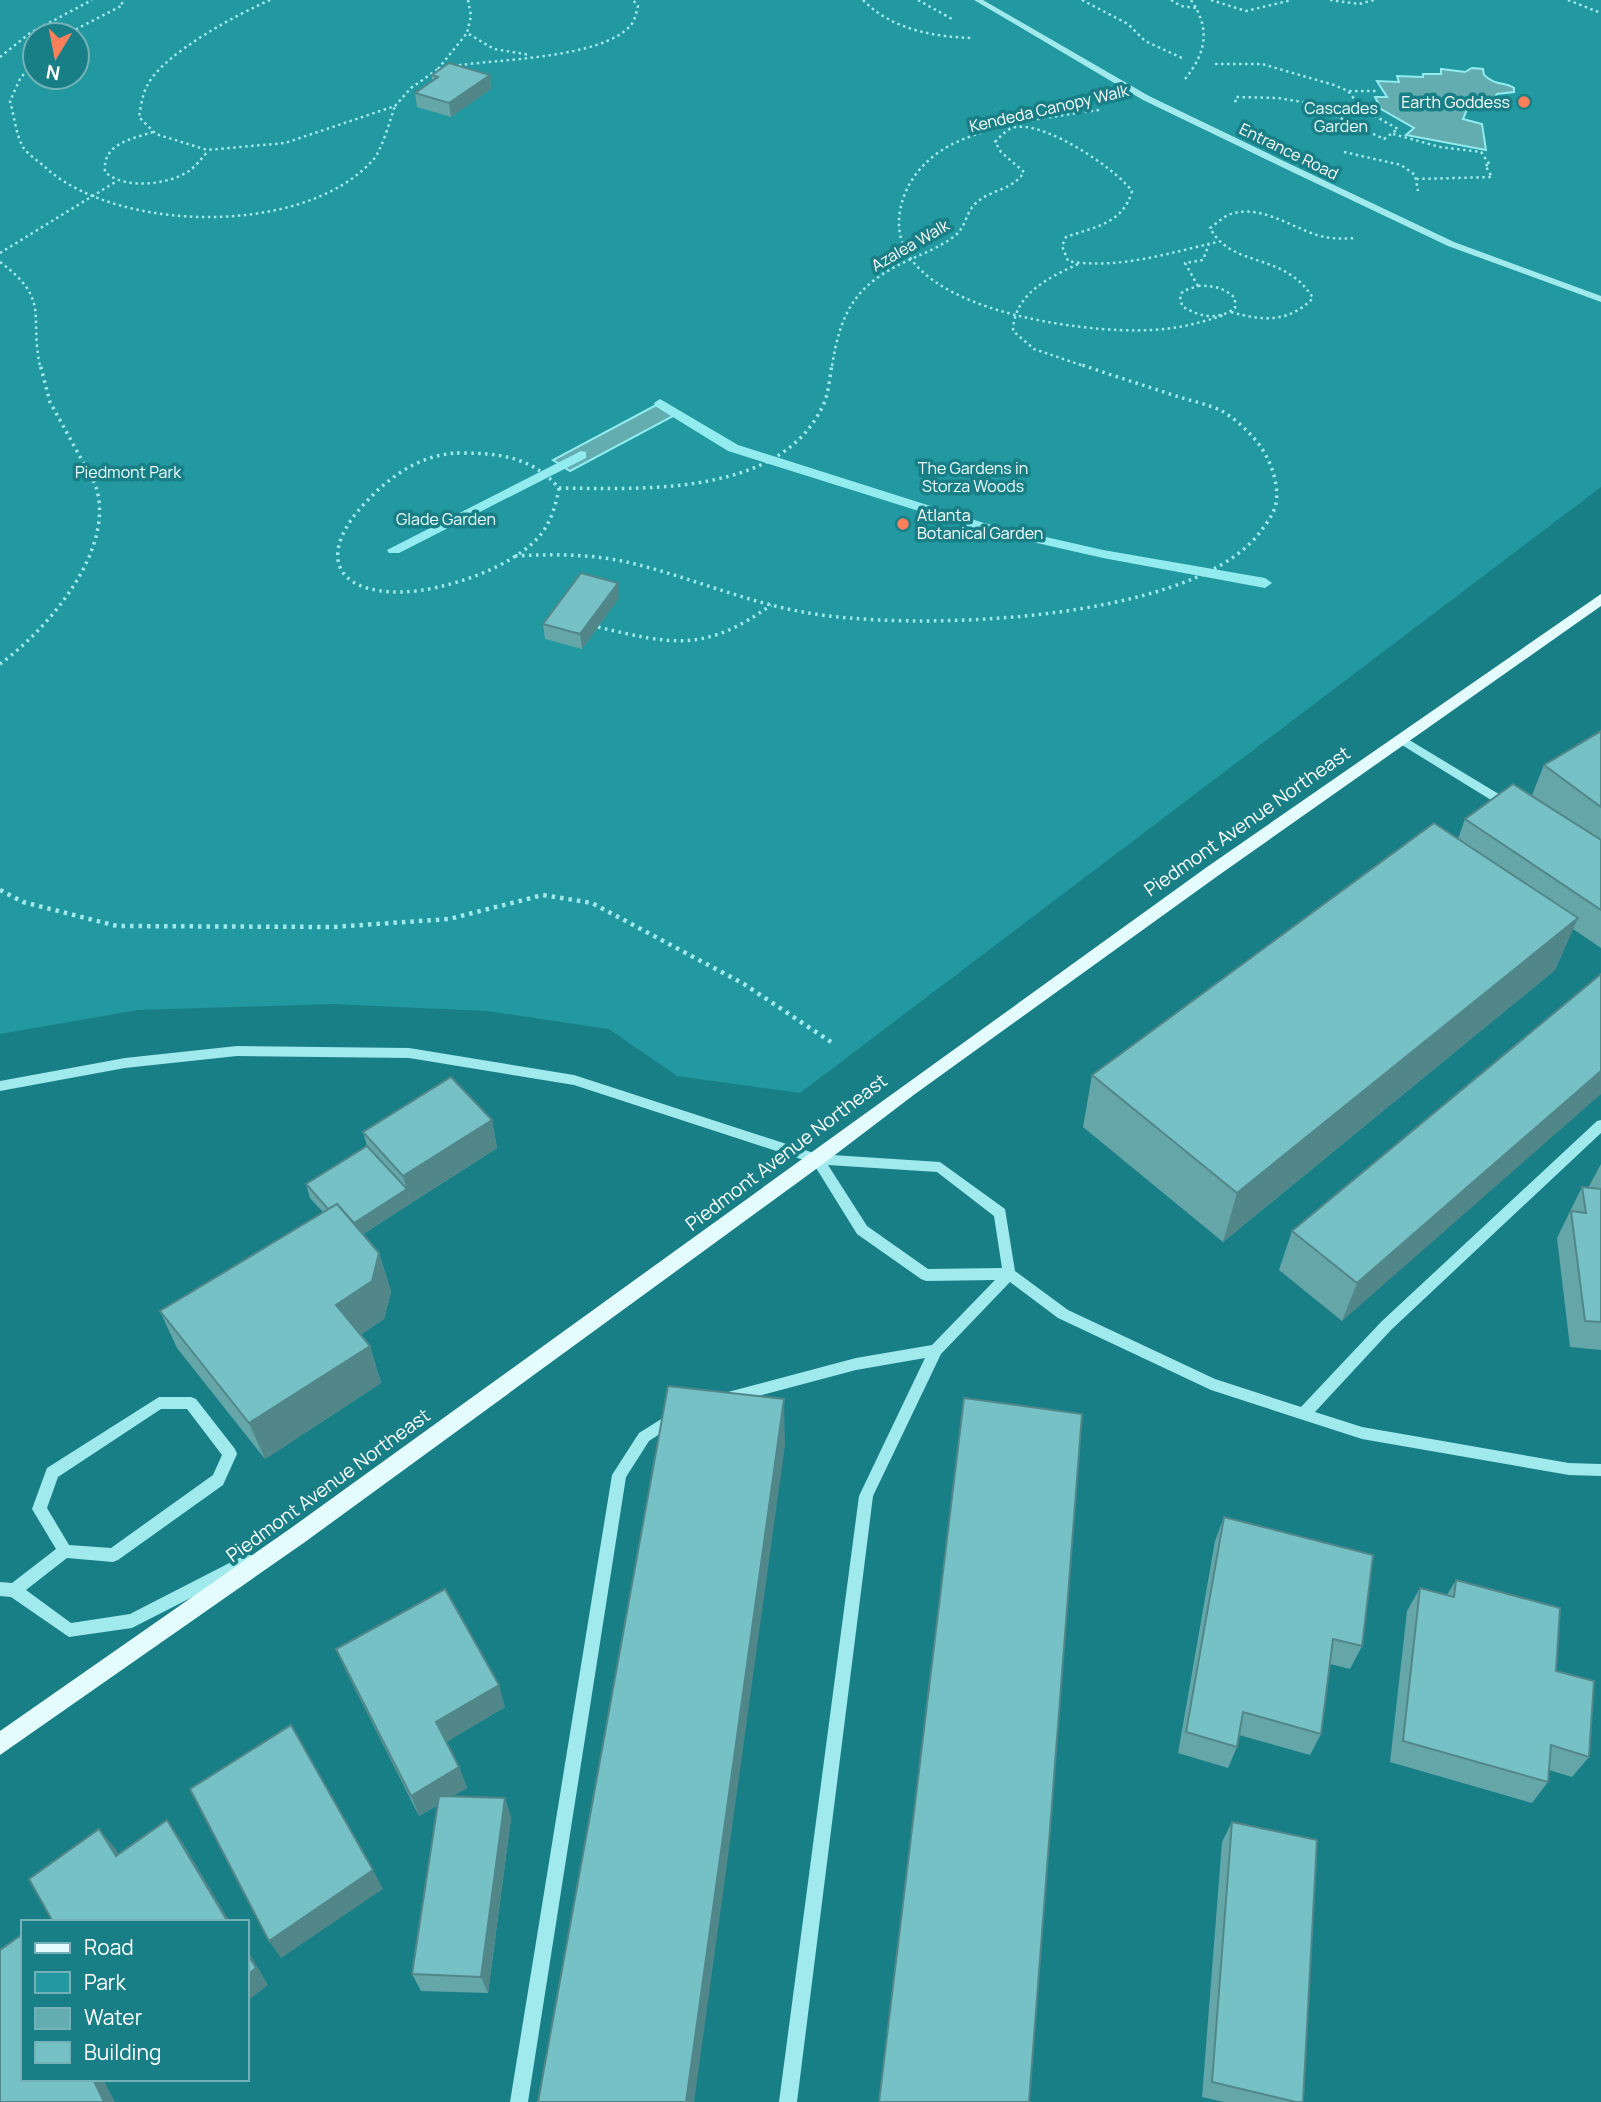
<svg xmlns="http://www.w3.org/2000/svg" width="1601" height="2102" viewBox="0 0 1601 2102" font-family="Manrope,sans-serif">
<rect width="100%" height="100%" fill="#197f87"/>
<!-- green -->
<path fill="#2299a0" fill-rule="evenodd" d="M0 0H1601V487L800 1093 677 1076 609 1029 487 1011 333 1004 138 1010 0 1034ZM35 35H77V77H35Z"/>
<!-- water -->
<g fill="#63adb1" stroke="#92ebef" stroke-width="2">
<path d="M1472 68 1483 69 1484 75C1497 87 1504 81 1514 88V92L1497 94 1491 105 1476 102 1473 108 1468 107 1463 119 1482 124 1486 150 1406 135 1414 128 1381 109 1375 97H1387L1377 81 1399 82 1397 76 1423 77V74H1441V69L1465 72Z"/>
<polygon points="660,403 677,414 570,471 553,460"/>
</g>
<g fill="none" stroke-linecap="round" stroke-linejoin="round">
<!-- stream -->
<g fill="#92ebef" fill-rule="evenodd">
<polygon points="660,399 738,445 984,523 1103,550 1265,578 1272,583 1265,588 1103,558 976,529 728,451 655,406 654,403"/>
<polygon points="581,451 586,452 586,458 399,553 389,553 387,550"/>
</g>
<!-- path-far2 -->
<g stroke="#a0e9ed" stroke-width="2.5" stroke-dasharray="2.5 3.5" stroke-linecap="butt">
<path d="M270 0C238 14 162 54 147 86 142 95 141 107 139 117L156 134 207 150 285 143 395 106 411 88 438 69 445 68"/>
<polyline points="468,0 471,16 467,33 494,49 530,55"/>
<path d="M863 0C891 29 933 37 973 38"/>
<polyline points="918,0 952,19"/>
<polyline points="1082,0 1128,24 1145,41 1184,59"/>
<polyline points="1171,0 1181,6 1196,8"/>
<polyline points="1211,0 1246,11 1292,0"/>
<polyline points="1330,0 1359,4 1374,0"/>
<polyline points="1568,0 1601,13"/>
<polyline points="65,35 123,5 120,0"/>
<polyline points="0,57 30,33 92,0"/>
<path d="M35 60 20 79 10 101C14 115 16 135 23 147 28 155 40 162 47 169 121 233 305 236 373 160 382 150 390 120 395 106"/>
<polyline points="1215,64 1262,64 1334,85 1348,91 1362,109 1398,129 1384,139 1309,103 1278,98 1236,97 1235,105"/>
<path d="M453 66C497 59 600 59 630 26 635 21 636 13 638 6L633 0"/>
<polyline points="438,69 467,33"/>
<path d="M1185 79C1206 53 1211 29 1191 0"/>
<polyline points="1349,91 1376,91"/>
<path d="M1099 110C1052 117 1003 122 959 141 931 153 908 176 901 206 876 309 1084 334 1151 330 1177 329 1200 323 1224 315"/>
<path d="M153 132C131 139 102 144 105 172 125 190 168 185 189 171 196 166 202 158 208 151"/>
<polyline points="1393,134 1440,147 1481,152 1490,165 1485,165 1492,177 1417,179"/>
<polyline points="1344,152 1401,165 1415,175 1418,191"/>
<polyline points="0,253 117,181"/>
<path d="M0 262C51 300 29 314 40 366"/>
<path d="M1078 264C1048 278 1014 294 1013 331L1034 349 1084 366"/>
<path d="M1198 286C1213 285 1224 288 1235 298V308C1218 321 1199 317 1182 306L1180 296 1183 291Z"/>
<polyline points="1198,286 1185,263 1203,260 1209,244"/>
<path d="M1231 312C1262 321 1289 323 1313 298 1284 251 1232 269 1210 228 1216 224 1222 218 1228 215 1258 203 1289 226 1317 235 1330 239 1342 239 1355 238"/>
<path d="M832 366C841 310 856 284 909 260 925 253 942 246 956 235 966 226 966 212 976 203 991 189 1012 191 1024 172L1001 152 995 142C1002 135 1007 128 1017 127 1047 123 1115 168 1132 191 1123 224 1094 227 1066 237L1062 246 1068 261C1116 270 1170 253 1217 242"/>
</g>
<!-- path-far1 -->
<g stroke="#a0e9ed" stroke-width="3.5" stroke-dasharray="2.5 4.5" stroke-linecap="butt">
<path d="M457 453C498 453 531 456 559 488 556 504 552 519 542 533 516 567 444 591 402 592 331 593 319 552 365 503 390 476 420 455 457 453Z"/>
<path d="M559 488C644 489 785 497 825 401 829 389 830 376 832 364"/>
<path d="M515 556C551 554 587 554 622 561 683 574 741 601 803 612 908 632 1184 623 1257 536 1264 527 1274 515 1276 503 1280 480 1267 451 1251 435 1243 426 1232 417 1222 411 1208 404 1191 401 1176 396 1143 385 1111 375 1079 364"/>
<path d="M598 627C673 645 706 652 771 605"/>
<path d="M0 664C48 629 118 548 95 484L50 402 40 364"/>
</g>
<!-- path -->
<polyline stroke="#a0e9ed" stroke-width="4.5" stroke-dasharray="3.5 5" stroke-linecap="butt" points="0,890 23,902 117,926 333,927 449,919 543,895 592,903 744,984 831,1042"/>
<!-- minor -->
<g fill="#a0e9ed" fill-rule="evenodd">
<polygon points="974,0 983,0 1149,96 1292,165 1454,242 1601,296 1601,302 1448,246 1286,169 1143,100"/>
<polygon points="1401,735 1512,802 1514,805 1512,808 1504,808 1397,742 1396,739"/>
<path d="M237 1046 409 1048 574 1075 817 1154 940 1162 1005 1209 1015 1271 1068 1310 1215 1379 1301 1407 1381 1322 1597 1121 1601 1120V1133L1391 1330 1315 1412 1362 1427 1569 1463 1601 1464V1476L1569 1475 1362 1439 1211 1390 1058 1318 1010 1282 941 1354 873 1496 797 2102H779L859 1496 925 1358 856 1370 724 1405 719 1403 717 1399 719 1395 724 1393 856 1358 932 1345 995 1280 926 1281 921 1279 857 1234 813 1163 574 1085 409 1058 237 1056 125 1068 0 1091V1081L125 1058ZM828 1165 937 1172 994 1216 1002 1268 928 1269 867 1226Z"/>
<path d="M159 1397H191L196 1399 235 1449 237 1454 223 1485 118 1560 113 1562 67 1558 26 1590 71 1623 130 1614 243 1556 248 1554 253 1556 255 1561 253 1566 132 1628 69 1637 11 1597 0 1596V1582L12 1583 56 1549 32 1509 47 1468ZM161 1409H187L222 1455 213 1475 111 1548 69 1545 47 1508 58 1477Z"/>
<polygon points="674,1411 679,1413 681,1417 679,1421 649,1441 626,1477 528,2102 510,2102 612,1475 639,1433"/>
</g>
<!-- major -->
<polygon fill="#e5fcff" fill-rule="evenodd" points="1601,594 1601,606 1219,875 915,1094 823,1164 305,1542 0,1755 0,1731 291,1528 1207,867"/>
</g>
<!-- wall -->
<g fill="#65a6a9">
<polygon points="432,75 490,75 491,89 451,117 417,107 415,93 432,81"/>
<polygon points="619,598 582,649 545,639 543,624"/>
<polygon points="1601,731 1601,948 1573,929 1555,970 1223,1242 1083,1127 1092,1075 1458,839 1465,819 1543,803 1532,795 1544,765"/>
<polygon points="1601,974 1342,1321 1279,1270 1292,1231"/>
<polygon points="492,1120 497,1148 363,1234 379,1253 391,1292 384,1319 360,1335 370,1346 381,1383 265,1459 177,1348 160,1311 323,1212 310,1198 306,1184 367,1146 363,1132"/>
<polygon points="1601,1164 1601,1350 1570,1347 1557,1238 1582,1187 1588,1188"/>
<polygon points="1224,1517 1362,1646 1350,1669 1330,1664 1321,1734 1310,1755 1239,1735 1237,1747 1228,1768 1178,1753 1215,1541"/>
<polygon points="1456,1580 1556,1671 1589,1757 1572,1777 1549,1770 1548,1782 1532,1803 1390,1762 1407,1611 1420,1588 1447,1595"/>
<polygon points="336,1649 505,1707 446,1742 459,1767 467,1788 452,1796 505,1798 511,1818 488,1993 421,1991 412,1974 438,1805 419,1816 346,1671"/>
<polygon points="1232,1822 1303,2102 1224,2102 1202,2097 1222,1842"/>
</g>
<!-- shaded-wall -->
<g fill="#52878a">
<polygon points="490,75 491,89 451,117 449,103"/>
<polygon points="618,583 619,598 582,649 580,634"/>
<polygon points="1578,918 1555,970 1223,1242 1237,1193"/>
<polygon points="1601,1071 1601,1094 1342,1321 1357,1283"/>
<polygon points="492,1120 497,1148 411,1203 403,1176"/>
<polygon points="407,1189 411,1203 349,1243 345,1229"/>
<polygon points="379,1253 391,1292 384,1319 348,1343 336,1305"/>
<polygon points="370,1346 381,1383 265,1459 249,1423"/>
<polygon points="784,1399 785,1445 694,2102 686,2102"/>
<polygon points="499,1685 505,1707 443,1744 436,1722"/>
<polygon points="459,1767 467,1788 419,1816 411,1796"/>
<polygon points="505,1798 511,1818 488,1993 481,1977"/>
<polygon points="167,1820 181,1840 230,1922 228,1922"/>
<polygon points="99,1829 115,1848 131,1875 116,1856"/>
<polygon points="373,1870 383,1889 281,1958 269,1941"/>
<polygon points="247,1949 268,1985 247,2001"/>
<polygon points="93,2079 103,2079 115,2102 104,2102"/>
</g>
<!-- building -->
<g fill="#75c1c5" stroke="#52878a" stroke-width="2">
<polygon points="449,63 490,75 449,103 415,93 438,77 432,75"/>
<polygon points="581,573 618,583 580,634 543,624"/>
<polygon points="1601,731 1601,807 1544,765"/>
<polygon points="1513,784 1601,840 1601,910 1465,819"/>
<polygon points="1434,823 1578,918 1237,1193 1092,1075"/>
<polygon points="1601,974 1601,1071 1357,1283 1292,1231"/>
<polygon points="451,1077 492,1120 403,1176 363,1132"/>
<polygon points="367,1146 407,1189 354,1223 337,1204 328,1209 306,1184"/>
<polygon points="1582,1187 1601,1189 1601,1322 1585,1321 1571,1211 1586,1213"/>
<polygon points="337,1204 379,1253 372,1281 336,1305 370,1346 249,1423 160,1311"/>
<polygon points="668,1386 784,1399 686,2102 538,2102"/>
<polygon points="964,1398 1082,1414 1029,2102 879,2102"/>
<polygon points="1224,1517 1373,1555 1362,1646 1333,1639 1321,1734 1243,1712 1237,1747 1186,1732"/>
<polygon points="1456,1580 1560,1608 1556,1671 1594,1681 1589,1757 1551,1745 1548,1782 1403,1741 1420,1588 1454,1597"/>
<polygon points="445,1589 499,1685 436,1722 459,1767 411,1796 336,1649"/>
<polygon points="291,1725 373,1870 269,1941 190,1789"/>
<polygon points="439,1796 505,1798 481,1977 412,1974"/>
<polygon points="167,1820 228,1922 53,1922 29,1879 99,1829 116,1856"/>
<polygon points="1232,1822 1317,1840 1303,2102 1296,2102 1212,2082"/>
<polygon points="20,1936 23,1942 23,2079 93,2079 104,2102 0,2102 0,1950"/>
<polygon points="247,1953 256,1968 247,1975"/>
</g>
<!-- markers -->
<g fill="#ff7f5b" stroke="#197f87" stroke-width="2.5">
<circle cx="1524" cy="102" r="7"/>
<circle cx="903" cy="524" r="7"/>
</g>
<g text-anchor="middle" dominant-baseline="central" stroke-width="7" stroke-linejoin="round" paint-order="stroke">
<!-- far-poi labels -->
<g font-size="16" fill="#fff" stroke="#197f87" text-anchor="end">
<text x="1510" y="102">Earth Goddess</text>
<text x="917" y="515" text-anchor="start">Atlanta<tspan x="917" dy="18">Botanical Garden</tspan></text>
</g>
<!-- far-street labels -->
<g font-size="16" fill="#fff" stroke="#197f87">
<text transform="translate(1049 108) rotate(-13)">Kendeda Canopy Walk</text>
<text transform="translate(1289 151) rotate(26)">Entrance Road</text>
<text transform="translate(910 245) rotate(-30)">Azalea Walk</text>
</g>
<!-- far-park labels -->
<g font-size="16" fill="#eefdfd" stroke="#197f87">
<text x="1341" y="108">Cascades<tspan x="1341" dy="18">Garden</tspan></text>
<text x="973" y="468">The Gardens in<tspan x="973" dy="18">Storza Woods</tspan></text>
<text x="128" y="472">Piedmont Park</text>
<text x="446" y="519">Glade Garden</text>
</g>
<!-- street labels -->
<g font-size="19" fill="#fff" stroke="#197f87">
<text transform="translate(1247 821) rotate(-35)">Piedmont Avenue Northeast</text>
<text transform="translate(786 1152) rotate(-37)">Piedmont Avenue Northeast</text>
<text transform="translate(328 1485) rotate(-36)">Piedmont Avenue Northeast</text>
</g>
</g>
<!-- legend -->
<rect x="21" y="1920" width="228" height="161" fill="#197f87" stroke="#75b2b7" stroke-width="2"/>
<rect x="35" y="1943" width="35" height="10" fill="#e5fcff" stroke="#75b2b7" stroke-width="2"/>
<text x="84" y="1955" font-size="21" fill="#ffffff">Road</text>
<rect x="35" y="1972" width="35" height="21" fill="#2299a0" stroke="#75b2b7" stroke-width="2"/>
<text x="84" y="1990" font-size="21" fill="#ffffff">Park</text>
<rect x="35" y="2008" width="35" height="21" fill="#63adb1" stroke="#75b2b7" stroke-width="2"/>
<text x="84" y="2025" font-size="21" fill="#ffffff">Water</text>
<rect x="35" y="2042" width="35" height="21" fill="#75c1c5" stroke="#75b2b7" stroke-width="2"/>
<text x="84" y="2060" font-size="21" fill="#ffffff">Building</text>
<!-- north arrow -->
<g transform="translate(56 56) rotate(190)"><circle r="33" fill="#197f87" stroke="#75b2b7" stroke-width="2"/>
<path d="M0-5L12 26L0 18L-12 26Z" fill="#ff7f5b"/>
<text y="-10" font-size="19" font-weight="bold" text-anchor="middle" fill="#ffffff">N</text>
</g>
</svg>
